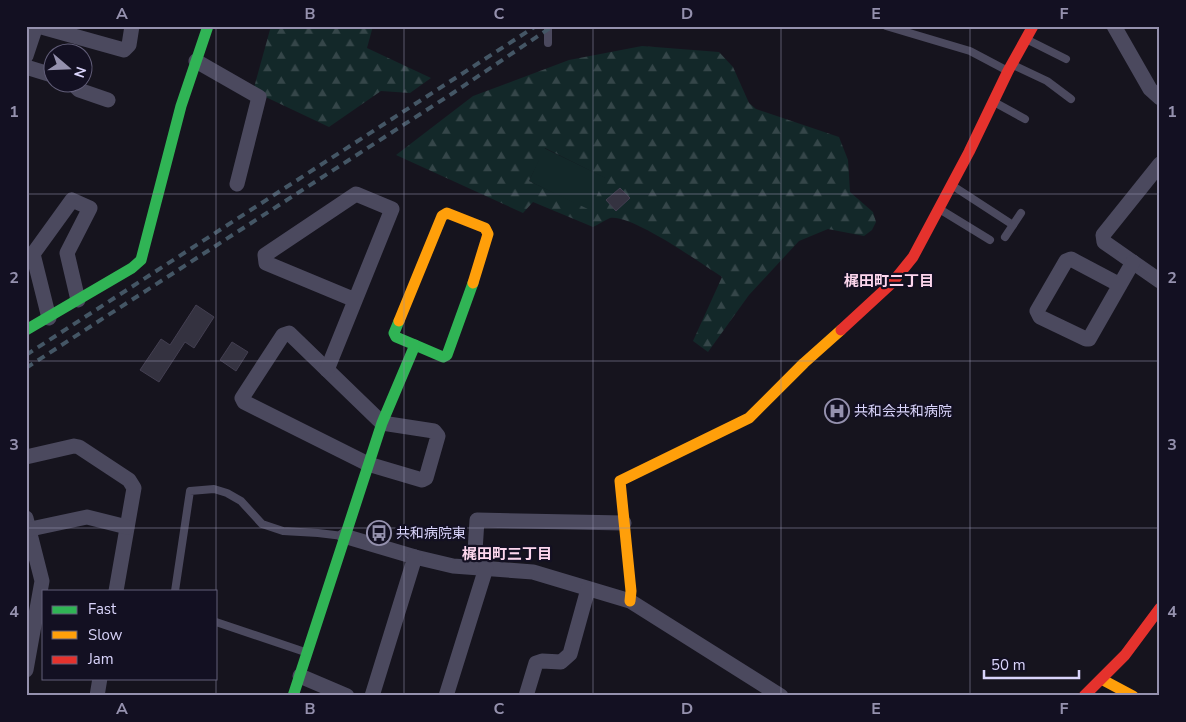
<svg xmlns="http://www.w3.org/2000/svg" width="1186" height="722" viewBox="0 0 1186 722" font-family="'Nunito Sans','Noto Sans JP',sans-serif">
<defs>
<pattern id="forest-firs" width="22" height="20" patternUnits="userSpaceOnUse" patternTransform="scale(1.25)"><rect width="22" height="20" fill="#132829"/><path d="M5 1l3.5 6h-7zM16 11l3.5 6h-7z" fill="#354649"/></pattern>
</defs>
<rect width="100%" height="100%" fill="#16141e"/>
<!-- grass -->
<polygon fill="#132829" points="544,148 606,178 590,211 529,181"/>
<!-- forest -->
<g fill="url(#forest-firs)" fill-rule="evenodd">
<polygon points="271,26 373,26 367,48 431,78 410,93 381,91 329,127 253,91"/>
<path d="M642 46 719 52 733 67 749 103 756 109 839 137 848 160 850 192 873 212 876 222 872 230 864 236 828 229 799 241 749 295 708 352 693 341 722 277C702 264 632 214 610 218 605 220 598 225 593 227L533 202 523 213 396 155 473 96 569 60ZM545 148 605 178 590 210 529 181Z"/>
</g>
<!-- building -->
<g fill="#343240" stroke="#433f51">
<polygon points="620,188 630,198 616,211 606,200"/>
<polygon points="196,305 214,317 194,348 185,342 159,382 140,370 161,339 170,345"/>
<polygon points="232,342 248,352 236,371 220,360"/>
</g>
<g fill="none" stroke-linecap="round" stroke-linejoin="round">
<!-- lane -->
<g stroke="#4b495e" stroke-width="8">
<polyline points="886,26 970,51 1006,70"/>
<polyline points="1028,40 1066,59"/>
<polyline points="548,43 548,26"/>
<polyline points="1013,65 1047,81 1071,99"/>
<polyline points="994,102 1025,119"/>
<polyline points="953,186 1013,225"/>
<polyline points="941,210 990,240"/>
<polyline points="1005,237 1021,213"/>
<polyline points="175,591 190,491 214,489 227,493 241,501 262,524 283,531 318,533 343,536"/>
<polyline points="216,622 305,652"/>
</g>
<!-- street -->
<g stroke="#4b495e" stroke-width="15">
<polyline points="38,26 124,50 129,45 132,26"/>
<polyline points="1114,26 1150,89 1160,98"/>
<polyline points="26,56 36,26"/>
<polyline points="196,61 259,97 237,184"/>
<polyline points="26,67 52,75"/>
<polyline points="71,82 79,90 108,100"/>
<polyline points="1160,164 1103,235 1104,242 1160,281"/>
<polyline points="1120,285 1071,259 1066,261 1037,311 1040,317 1086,339 1089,339 1133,262"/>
<polyline points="49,318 33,254 72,200 90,208 67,253 78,300"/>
<polygon points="289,333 382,423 434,431 438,436 426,478 422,480 368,464 244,402 242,398 283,335"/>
<polyline points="327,370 392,209 356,194 265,255 266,263 355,300"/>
<polyline points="26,457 74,446 79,447 129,480 134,488 116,591"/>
<polyline points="26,518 42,581 26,670"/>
<polyline points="26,530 87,517 127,527"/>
<polyline points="344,536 415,557 453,566 533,572 630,601 781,696"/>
<polyline points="474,567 477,520 624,523"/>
<polyline points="300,676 347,696"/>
<polyline points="97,696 100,678"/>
<polyline points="372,696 415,557"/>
<polyline points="446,696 486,568"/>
<polyline points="526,696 536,663 542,661 561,662 570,654 588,589"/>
</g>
<!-- fast -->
<g stroke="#30b455" stroke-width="11">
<polyline points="26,330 132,268 141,260 181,106 208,26"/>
<polyline points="415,345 443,357 447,355 473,283"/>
<polyline points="293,696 382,423 415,345 396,337 394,333 399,321"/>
</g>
<!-- slow -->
<g stroke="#ff9f0a" stroke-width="11">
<polyline points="399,321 442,216 447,213 485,228 488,234 473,283"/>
<polyline points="630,601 631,591 620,481 749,418 804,363 841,330"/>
<polyline points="1103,680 1133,696"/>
</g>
<!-- jam -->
<g stroke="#e5322d" stroke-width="11">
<polyline points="841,330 892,283 913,257 969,152 1008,71 1033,26"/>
<polyline points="1084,696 1125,655 1160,608"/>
</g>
<!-- rail -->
<g stroke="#445665" stroke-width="4" stroke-dasharray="8 6" stroke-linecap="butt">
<polyline points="26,355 536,26"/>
<polyline points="26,368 453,93 553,26"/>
</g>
</g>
<!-- grid -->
<path fill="none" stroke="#9591ae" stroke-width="1" stroke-opacity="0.55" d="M216 26V591M404 26V696M593 26V696M781 26V696M970 26V696M26 194H1160M26 361H1160M26 528H1160M216 678V696"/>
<!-- icons -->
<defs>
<symbol id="hospital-ring" viewBox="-11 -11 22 22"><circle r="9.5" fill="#131022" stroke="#9591ae" stroke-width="1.5"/><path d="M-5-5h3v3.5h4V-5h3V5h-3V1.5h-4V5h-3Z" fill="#9591ae"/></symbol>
<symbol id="bus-ring" viewBox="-11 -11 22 22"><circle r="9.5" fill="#131022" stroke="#9591ae" stroke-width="1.5"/><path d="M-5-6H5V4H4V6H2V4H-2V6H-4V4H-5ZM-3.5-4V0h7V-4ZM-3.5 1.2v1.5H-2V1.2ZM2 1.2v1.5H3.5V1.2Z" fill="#9591ae"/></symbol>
</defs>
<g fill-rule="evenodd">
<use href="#hospital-ring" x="823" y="397" width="28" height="28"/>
<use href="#bus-ring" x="365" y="519" width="28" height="28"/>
</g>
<g text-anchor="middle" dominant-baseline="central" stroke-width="4.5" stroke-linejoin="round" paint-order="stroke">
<!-- poi labels -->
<g font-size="14" fill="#d9d4fb" stroke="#131022" text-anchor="start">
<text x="854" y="411">共和会共和病院</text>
<text x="396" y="533">共和病院東</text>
</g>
<!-- neighbourhood labels -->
<g font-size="15" font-weight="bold" fill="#fcd6ed" stroke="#131022">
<text x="889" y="281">梶田町二丁目</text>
<text x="507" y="554">梶田町三丁目</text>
</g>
</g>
<!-- border -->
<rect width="1186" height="722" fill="none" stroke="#131022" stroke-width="55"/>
<!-- legend -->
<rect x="42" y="590" width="175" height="90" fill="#131022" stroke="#625e79"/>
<rect x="52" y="606" width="25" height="8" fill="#30b455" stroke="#625e79"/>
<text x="88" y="614" font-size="15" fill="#d9d4fb">Fast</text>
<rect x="52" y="631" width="25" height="8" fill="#ff9f0a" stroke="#625e79"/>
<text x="88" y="640" font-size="15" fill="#d9d4fb">Slow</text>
<rect x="52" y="656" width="25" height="8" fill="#e5322d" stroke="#625e79"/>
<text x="88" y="664" font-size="15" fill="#d9d4fb">Jam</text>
<!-- north arrow -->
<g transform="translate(68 68) rotate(109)"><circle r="24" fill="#131022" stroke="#625e79"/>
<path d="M0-4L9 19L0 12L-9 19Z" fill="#9591ae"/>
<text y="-8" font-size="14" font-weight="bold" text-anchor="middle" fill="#d9d4fb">N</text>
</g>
<!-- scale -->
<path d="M984 670v8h95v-8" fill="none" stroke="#d9d4fb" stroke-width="2.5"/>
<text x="991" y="670" font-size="15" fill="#d9d4fb" stroke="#131022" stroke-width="4" paint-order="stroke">50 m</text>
<rect x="28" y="28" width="1130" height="666" fill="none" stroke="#9591ae" stroke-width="2"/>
<g font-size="16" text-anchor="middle" font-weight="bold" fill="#9591ae">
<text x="122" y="19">A</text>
<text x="310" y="19">B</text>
<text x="499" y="19">C</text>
<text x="687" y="19">D</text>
<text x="876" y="19">E</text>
<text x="1064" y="19">F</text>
<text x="14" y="117">1</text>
<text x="1172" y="117">1</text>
<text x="14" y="283">2</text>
<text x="1172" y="283">2</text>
<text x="14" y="450">3</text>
<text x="1172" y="450">3</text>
<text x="14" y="617">4</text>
<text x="1172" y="617">4</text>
<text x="122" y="714">A</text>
<text x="310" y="714">B</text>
<text x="499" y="714">C</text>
<text x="687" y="714">D</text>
<text x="876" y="714">E</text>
<text x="1064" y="714">F</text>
</g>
</svg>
